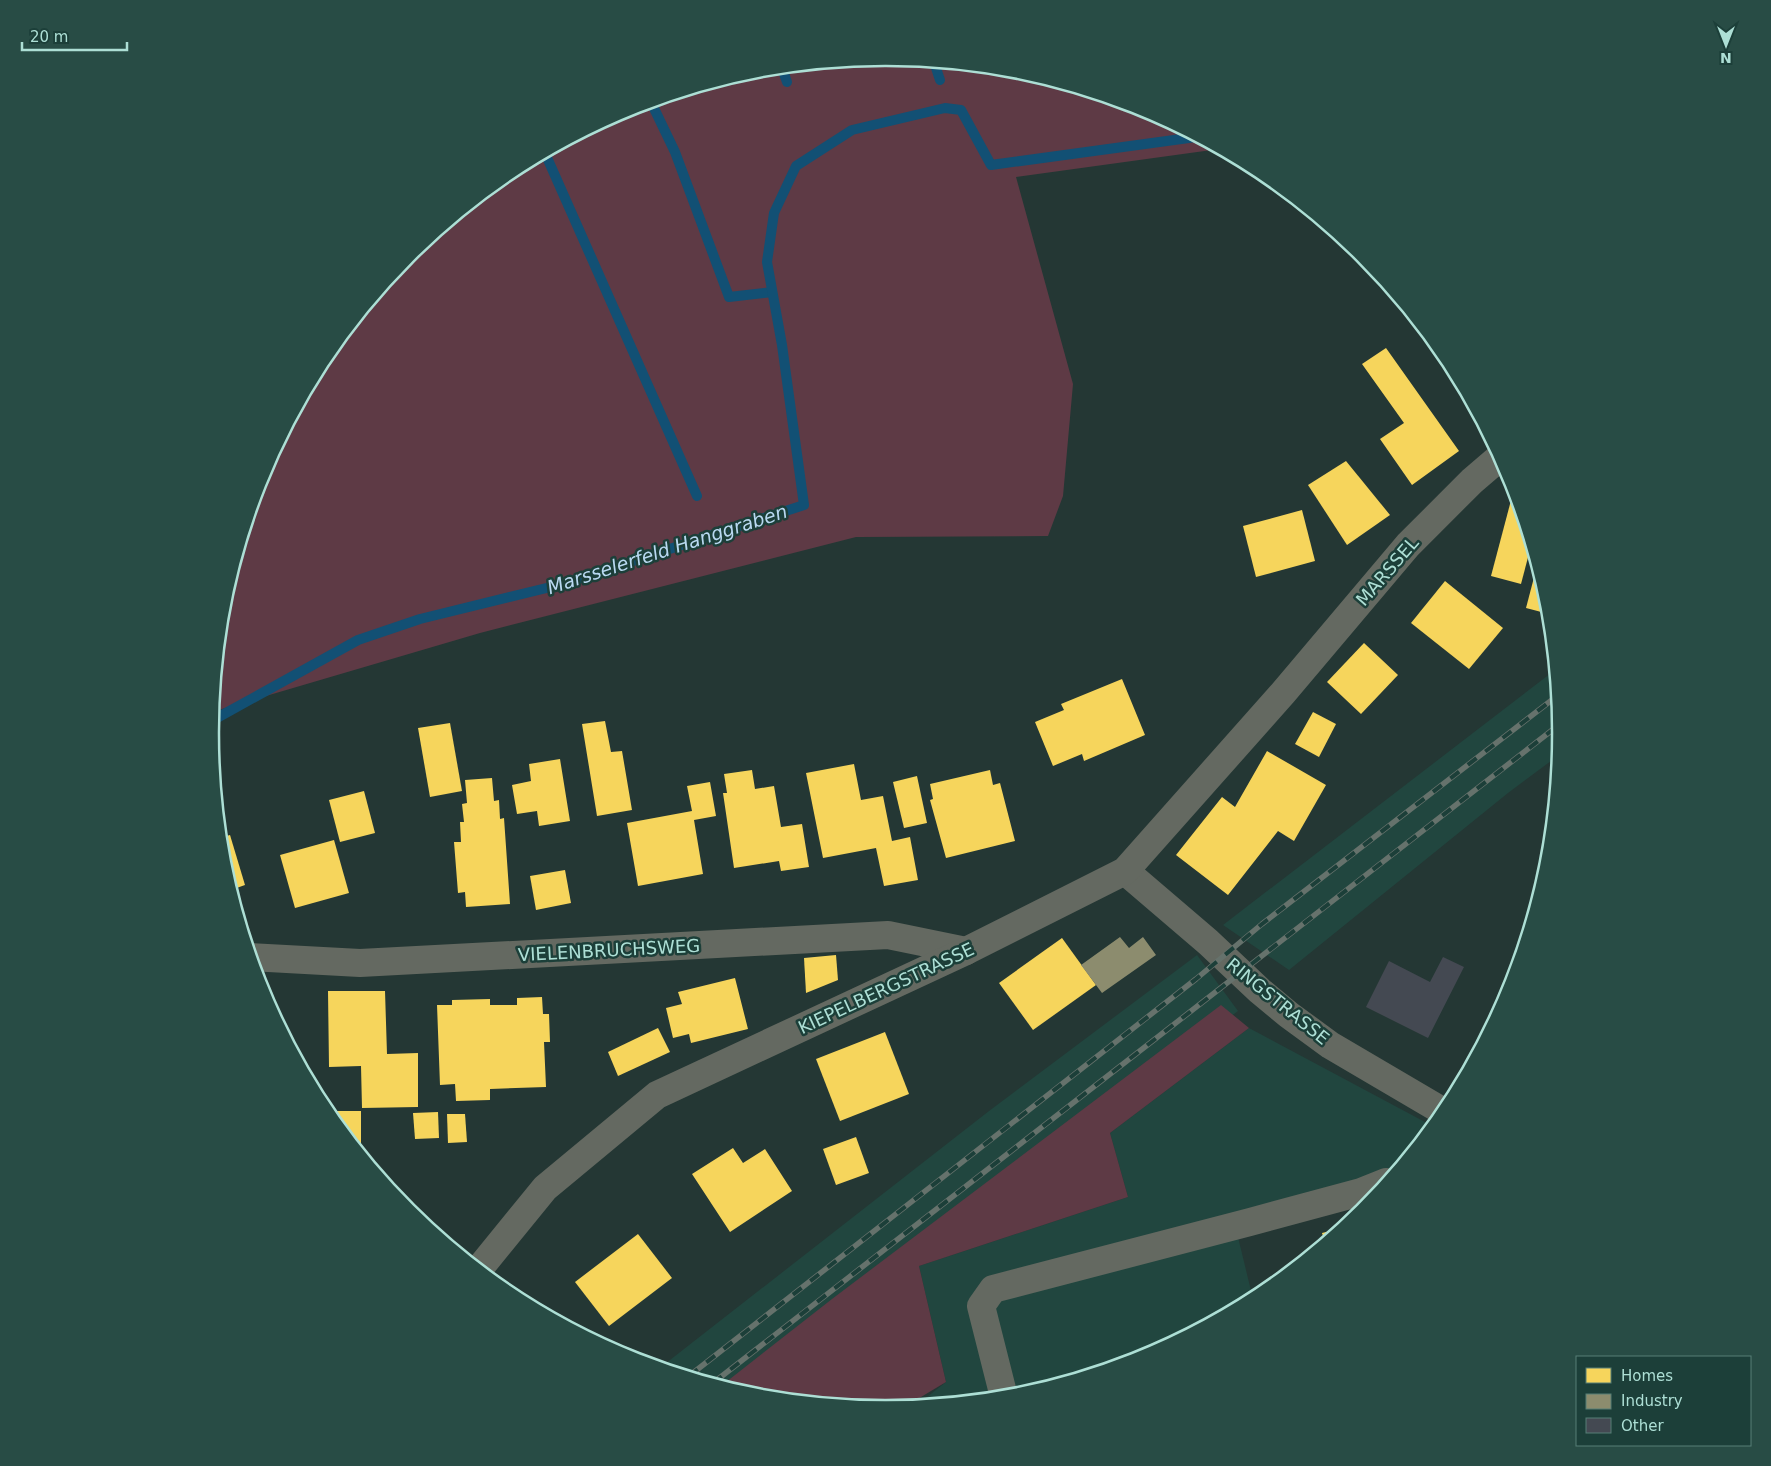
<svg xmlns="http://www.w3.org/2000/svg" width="1771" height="1466" viewBox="0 0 1771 1466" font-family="'DejaVu Sans',sans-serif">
<rect width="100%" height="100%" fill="#243734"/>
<!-- built -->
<g fill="#21463f">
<polygon points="1555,670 1561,733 1559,755 1508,793 1289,970 1223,925"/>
<polygon points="1197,955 1238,1011 849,1304 739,1391 661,1367 989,1111"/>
<polygon points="1249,1028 1425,1122 1432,1127 1371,1201 1238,1237 1253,1299 1144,1357 1017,1396 917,1405 946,1382 919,1266 1128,1197 1110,1133"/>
</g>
<!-- green -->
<g fill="#5e3a45">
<polygon points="886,58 1018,71 1144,109 1219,149 1016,177 1073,384 1063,496 1048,536 856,537 480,633 212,712 223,601 262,474 324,357 408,255 510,171 627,109 754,70"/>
<polygon points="1221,1005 1249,1028 1110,1133 1128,1197 919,1266 946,1382 906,1406 885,1408 753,1395 721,1386 832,1299"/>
</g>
<!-- homes -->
<g fill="#f6d55c">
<polygon points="1386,348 1459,451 1412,485 1380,439 1404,423 1362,364"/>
<polygon points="1346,461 1390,515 1347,545 1308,485"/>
<polygon points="1514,489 1531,546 1521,584 1491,576"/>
<polygon points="1302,510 1315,561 1256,577 1243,526"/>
<polygon points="1537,566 1548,601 1549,614 1526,608"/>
<polygon points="1445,581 1503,628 1469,669 1411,623"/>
<polygon points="1364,643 1398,675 1361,714 1327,682"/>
<polygon points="1122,679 1145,735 1084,761 1082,754 1053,766 1035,722 1064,710 1061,704"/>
<polygon points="1313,712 1336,724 1319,757 1295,744"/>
<polygon points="605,721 611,752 622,751 632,810 597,816 582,724"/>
<polygon points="450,723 462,791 430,797 418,728"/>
<polygon points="1267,751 1326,785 1294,841 1278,831 1228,895 1176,855 1222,797 1235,807"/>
<polygon points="560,759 570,821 539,826 537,811 517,814 512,785 531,781 529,764"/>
<polygon points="854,764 861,800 883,796 892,841 910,837 918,880 884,886 876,848 823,858 806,773"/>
<polygon points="752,770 755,789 774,786 781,827 802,824 809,867 781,871 779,861 734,868 723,793 727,793 724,774"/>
<polygon points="990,770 993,785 1000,783 1015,841 946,858 930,800 933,799 930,784"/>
<polygon points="917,776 927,823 904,828 893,782"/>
<polygon points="492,778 494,801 499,800 500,819 504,818 510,904 466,907 465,892 458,893 454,842 461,842 460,822 464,822 462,804 467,803 465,780"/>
<polygon points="710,782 716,816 694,820 703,874 638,886 627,823 692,811 687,786"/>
<polygon points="364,791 375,833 340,842 329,800"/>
<polygon points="230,835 245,885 231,890 223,865 220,838"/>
<polygon points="334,840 349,893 295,908 280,855"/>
<polygon points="565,870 571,903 536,910 530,876"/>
<polygon points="1062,938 1096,985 1033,1030 999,983"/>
<polygon points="836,955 838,980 806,993 804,958"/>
<polygon points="1515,971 1509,992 1482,1043 1479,1041"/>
<polygon points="735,978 748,1029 691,1043 689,1034 673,1038 666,1008 682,1004 678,992"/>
<polygon points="328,991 385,991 387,1054 418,1053 418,1107 362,1108 361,1066 329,1067"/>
<polygon points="542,997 543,1014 549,1014 550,1042 544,1042 546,1087 490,1089 490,1100 456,1101 455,1084 440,1085 437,1005 452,1005 452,1000 490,999 490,1005 517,1005 517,998"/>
<polygon points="658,1028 670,1052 618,1076 608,1052"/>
<polygon points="885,1032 909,1094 840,1121 816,1059"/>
<polygon points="326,1111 361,1111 361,1148 357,1148"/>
<polygon points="438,1112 439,1138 415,1139 413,1113"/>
<polygon points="447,1114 465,1114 467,1142 448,1143"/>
<polygon points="856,1137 869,1173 836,1185 823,1149"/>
<polygon points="733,1148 743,1163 765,1149 792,1191 730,1232 692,1174"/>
<polygon points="1342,1228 1325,1242 1322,1233"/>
<polygon points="638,1234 672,1278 609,1326 575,1282"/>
</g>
<!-- industry -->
<polygon fill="#8c8c6e" points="1120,937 1129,948 1143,937 1156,955 1102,993 1081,965"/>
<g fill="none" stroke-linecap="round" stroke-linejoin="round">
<!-- stream -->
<g stroke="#125074" stroke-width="10">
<polyline points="934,62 940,80"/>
<polyline points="782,68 787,82"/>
<polyline points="651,102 675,152 729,297 772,292"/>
<polyline points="545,153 697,496"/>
<polyline points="211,718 215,719 358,640 420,619 563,584 804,505 782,345 767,262 774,213 796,166 852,130 945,108 961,110 991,165 1196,137"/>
</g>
</g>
<!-- building -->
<polygon fill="#444952" points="1443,957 1464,967 1428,1038 1366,1007 1389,961 1430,982"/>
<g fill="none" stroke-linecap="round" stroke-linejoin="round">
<!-- minor -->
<g stroke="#646961" stroke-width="28">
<polyline points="1125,871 1208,942 1260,991 1289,1015 1330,1045 1444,1112"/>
<polyline points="251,957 360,963 888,935 966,951"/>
<polyline points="479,1269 545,1188 657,1095 966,951 1125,871 1283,693 1408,545 1472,481 1500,457"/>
<polyline points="1004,1397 981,1306 993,1289 1250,1222 1361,1192 1386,1182"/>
</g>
<defs>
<g id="rail">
<polyline points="689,1376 1196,979 1262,924 1557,696"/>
<polyline points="713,1383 1560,724"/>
</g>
</defs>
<!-- rail casing -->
<use href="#rail" stroke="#66726c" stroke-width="5.5"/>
<!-- rail -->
<use href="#rail" stroke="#1c3f39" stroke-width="4" stroke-dasharray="11" stroke-linecap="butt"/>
</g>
<g text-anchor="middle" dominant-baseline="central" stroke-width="5" stroke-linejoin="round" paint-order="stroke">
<!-- street labels -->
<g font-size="18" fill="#addfd5" stroke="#1c3f39">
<text transform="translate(1387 571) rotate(-49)">MARSSEL</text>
<text transform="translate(609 950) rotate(-3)">VIELENBRUCHSWEG</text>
<text transform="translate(886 988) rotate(-25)">KIEPELBERGSTRASSE</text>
<text transform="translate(1278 1001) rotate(39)">RINGSTRASSE</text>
</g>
<!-- water labels -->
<g font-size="19" font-style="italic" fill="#b9d9f1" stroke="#1c3f39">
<text transform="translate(667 549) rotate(-18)">Marsselerfeld Hanggraben</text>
</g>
</g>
<!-- crop -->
<path d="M0 0H1771V1466H0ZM885 66H886A666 666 0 0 1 1552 732V734A666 666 0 0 1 886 1400H885A666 666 0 0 1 219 734V732A666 666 0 0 1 885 66Z" fill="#284c45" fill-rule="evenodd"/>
<path fill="none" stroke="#addfd5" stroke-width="2.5" d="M885 66H886A666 666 0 0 1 1552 732V734A666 666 0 0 1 886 1400H885A666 666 0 0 1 219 734V732A666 666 0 0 1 885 66Z"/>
<!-- legend -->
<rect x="1576" y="1356" width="175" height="90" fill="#1c3f39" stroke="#567f77"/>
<rect x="1586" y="1368" width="25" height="15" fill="#f6d55c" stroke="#567f77"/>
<text x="1621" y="1381" font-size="15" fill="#addfd5">Homes</text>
<rect x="1586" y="1394" width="25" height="15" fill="#8c8c6e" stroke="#567f77"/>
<text x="1621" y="1406" font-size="15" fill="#addfd5">Industry</text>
<rect x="1586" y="1418" width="25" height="15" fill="#444952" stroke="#567f77"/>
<text x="1621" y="1431" font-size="15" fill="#addfd5">Other</text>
<!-- north arrow -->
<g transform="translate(1726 45) rotate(180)" stroke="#1c3f39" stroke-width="4" paint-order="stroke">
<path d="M0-4L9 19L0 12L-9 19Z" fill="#addfd5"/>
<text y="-8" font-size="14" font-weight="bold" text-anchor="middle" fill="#addfd5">N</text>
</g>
<!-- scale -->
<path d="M22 42v8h105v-8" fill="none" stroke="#addfd5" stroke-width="2.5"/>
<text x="30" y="42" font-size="15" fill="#addfd5" stroke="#1c3f39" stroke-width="4" paint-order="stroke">20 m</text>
</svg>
